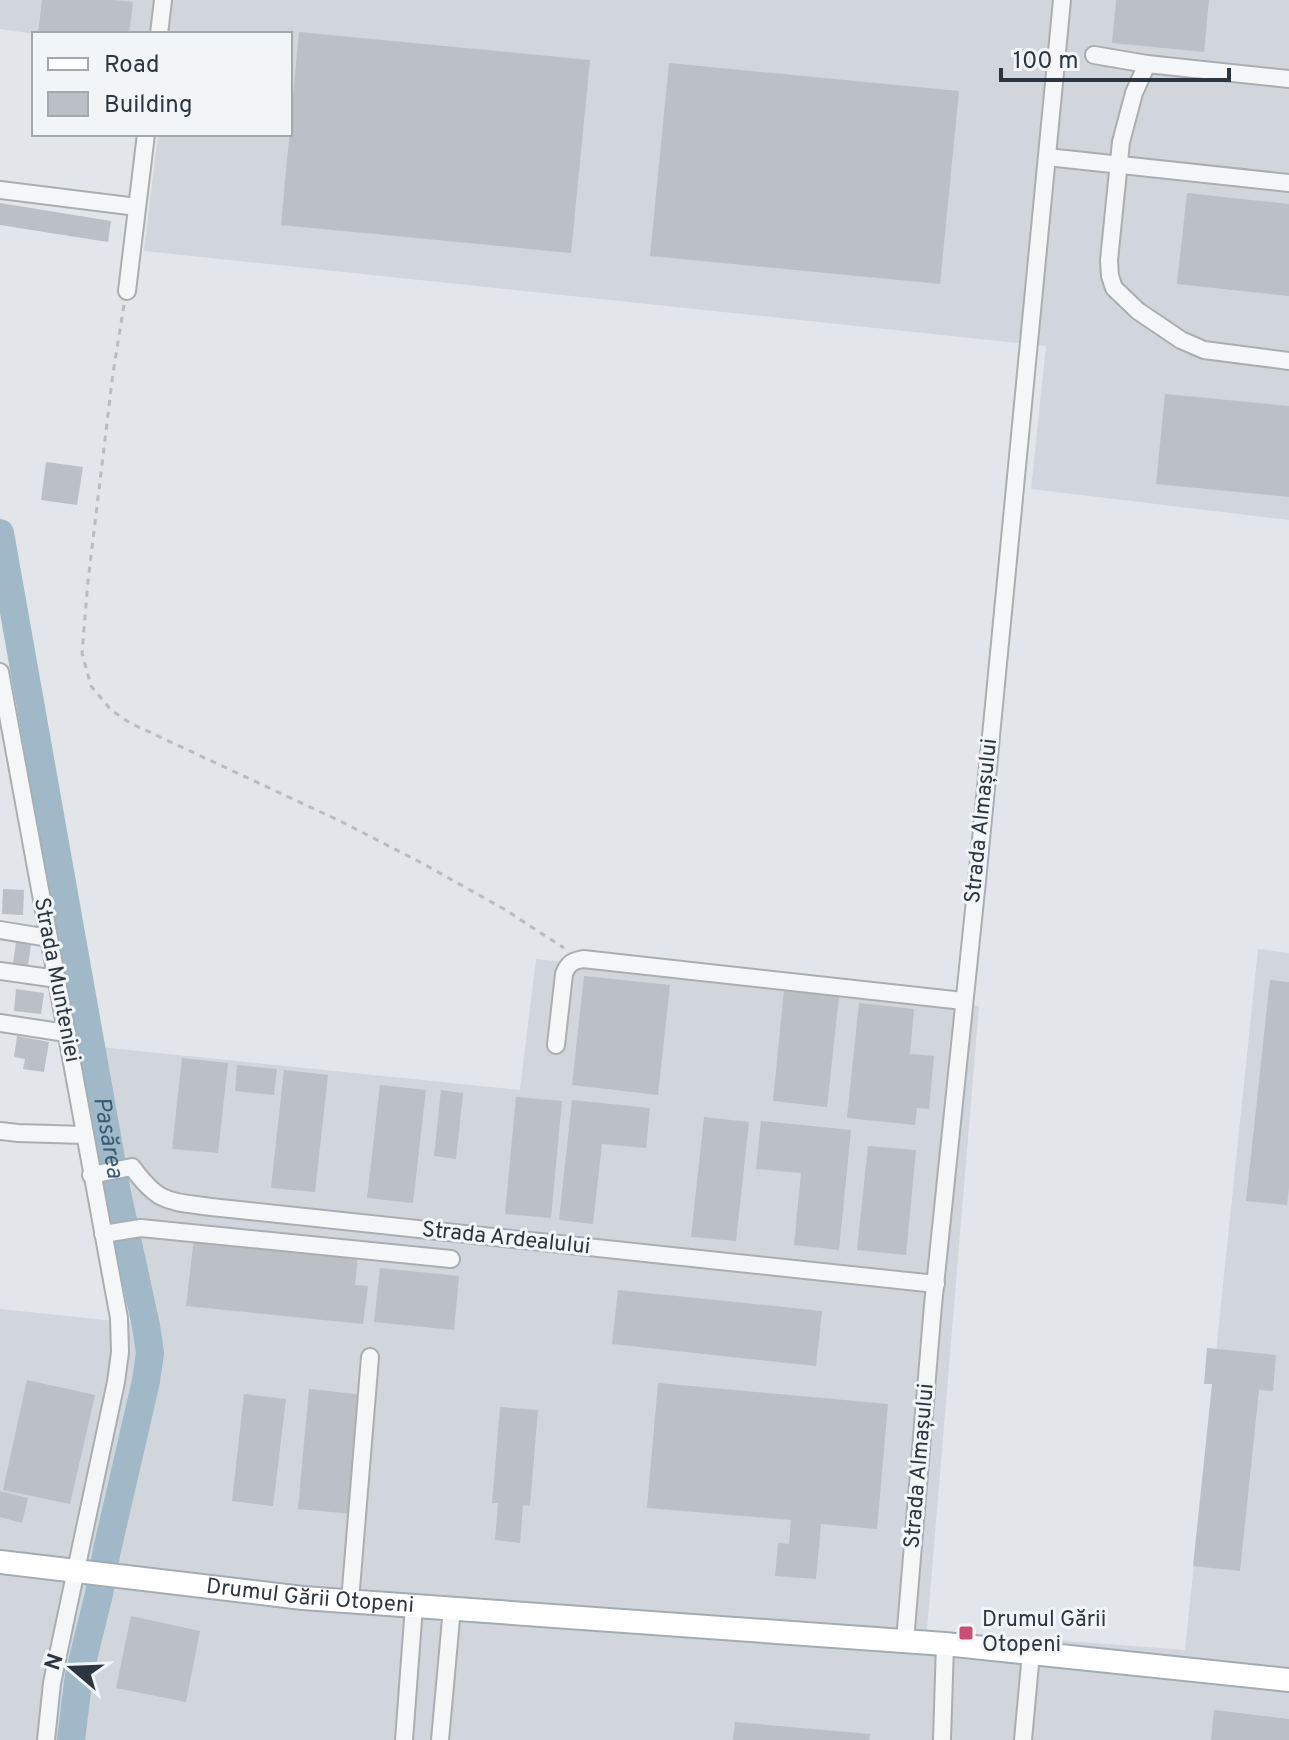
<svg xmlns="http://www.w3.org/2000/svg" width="1289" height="1740" viewBox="0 0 1289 1740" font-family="Overpass,sans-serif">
<rect width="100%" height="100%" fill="#e2e6ea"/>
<!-- built -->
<g fill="#d0d6db">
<polygon points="0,0 1289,0 1289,520 1031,489 1046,346 144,251 158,134 290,134 290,34 35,34 0,29"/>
<polygon points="1258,949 1289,953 1289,1740 0,1740 0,1309 134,1323 114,1237 80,1045 520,1090 536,959 979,1006 927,1630 1185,1650"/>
</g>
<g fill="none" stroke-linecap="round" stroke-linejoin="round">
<!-- river -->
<path stroke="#a0b8c7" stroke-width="28" id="s1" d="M0 533 117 1193 146 1326 150 1353 146 1381 107 1550 99 1594 79 1675 71 1740"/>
</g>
<!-- building -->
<g fill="#bac0c6">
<polygon points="42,0 113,0 133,2 129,34 38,34"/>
<polygon points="1116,0 1209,0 1204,52 1112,43"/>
<polygon points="299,32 590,60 571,253 281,225"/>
<polygon points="669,63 959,91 940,284 650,256"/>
<polygon points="1187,193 1289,204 1289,296 1177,284"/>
<polygon points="0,203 111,221 108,242 0,225"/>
<polygon points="1165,394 1289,406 1289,497 1156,484"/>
<polygon points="46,462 83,467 77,505 41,500"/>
<polygon points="3,889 24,890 23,915 2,914"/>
<polygon points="16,942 31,945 28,965 13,963"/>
<polygon points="584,976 670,985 658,1095 572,1085"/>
<polygon points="1270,980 1289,982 1289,1188 1287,1205 1246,1201"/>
<polygon points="16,989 44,993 41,1014 14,1011"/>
<polygon points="784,990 839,996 827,1107 773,1101"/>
<polygon points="859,1003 914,1009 910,1054 934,1056 929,1109 917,1108 915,1125 847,1118"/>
<polygon points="17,1036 49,1042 44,1072 23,1069 25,1059 14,1057"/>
<polygon points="182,1058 228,1063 218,1153 172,1149"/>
<polygon points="237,1065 277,1069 274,1095 235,1091"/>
<polygon points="284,1070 328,1075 315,1192 271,1188"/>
<polygon points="380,1085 426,1090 413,1203 367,1198"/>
<polygon points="441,1090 463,1093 456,1159 434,1156"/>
<polygon points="516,1097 562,1101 551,1218 505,1214"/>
<polygon points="572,1100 650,1108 646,1148 602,1144 593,1224 559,1220"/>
<polygon points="704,1117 749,1122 736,1241 691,1237"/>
<polygon points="761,1121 851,1130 839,1250 794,1245 801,1173 756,1169"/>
<polygon points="868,1146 916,1150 906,1255 857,1250"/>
<polygon points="194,1238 358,1256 355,1285 368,1286 363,1324 186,1306"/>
<polygon points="380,1268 459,1276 454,1330 374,1322"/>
<polygon points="618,1290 822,1311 816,1366 612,1344"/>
<polygon points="1207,1348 1276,1355 1273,1391 1259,1390 1240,1571 1193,1566 1212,1384 1204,1384"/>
<polygon points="27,1380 95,1395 70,1504 3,1490"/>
<polygon points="658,1383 888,1404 877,1529 821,1524 816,1579 775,1576 778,1543 789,1544 791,1520 647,1508"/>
<polygon points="309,1389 365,1395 354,1514 298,1509"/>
<polygon points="244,1394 286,1399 273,1506 232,1501"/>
<polygon points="500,1407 538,1410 530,1506 523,1505 520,1543 495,1540 498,1503 492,1503"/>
<polygon points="0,1491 28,1498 22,1523 0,1517"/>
<polygon points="131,1616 200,1631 186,1702 116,1688"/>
<polygon points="1214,1710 1289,1719 1289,1740 1211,1740"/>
<polygon points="735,1722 870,1734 869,1740 733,1740"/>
</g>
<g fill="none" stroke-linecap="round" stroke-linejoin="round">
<defs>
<g id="minor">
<polyline points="159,34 163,0"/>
<polyline points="1094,55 1147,64 1289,79"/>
<polyline points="1147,64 1134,93 1121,142 1109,260 1110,276 1114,288 1138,311 1181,340 1204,350 1289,361"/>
<polyline points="1047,157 1289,183"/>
<polyline points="0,190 137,207"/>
<polyline points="127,291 146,134"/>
<polyline points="0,672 119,1318 120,1352 116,1382 52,1683 46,1740"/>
<polyline points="0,930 49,938"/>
<polyline points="0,971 57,979"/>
<polyline points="0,1023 66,1033"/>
<path d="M556 1045 564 974C568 963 573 961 583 959L963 1001"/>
<polyline points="0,1131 18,1133 85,1135"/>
<path d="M91 1175 132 1167C159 1204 168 1201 211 1207L936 1284"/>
<polyline points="103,1234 141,1228 451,1259"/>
<polyline points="350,1601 370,1357"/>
<polyline points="905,1641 933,1305 977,881 1062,0"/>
<polyline points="404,1740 414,1606"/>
<polyline points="440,1740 452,1608"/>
<polyline points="942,1740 945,1644"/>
<polyline points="1023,1740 1031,1653"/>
</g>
<g id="major">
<path id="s2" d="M0 1562 303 1598 945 1644 1289 1680"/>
</g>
</defs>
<!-- minor casing -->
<use href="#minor" stroke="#a7aeb4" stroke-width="20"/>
<!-- major casing -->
<use href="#major" stroke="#a2acb5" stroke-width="26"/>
<!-- path -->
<polyline stroke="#b8bcc1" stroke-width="3" stroke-dasharray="6 6" stroke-linecap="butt" points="124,305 113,373 88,581 82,653 91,686 111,710 130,723 340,821 420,862 504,909 564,948"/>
<!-- minor -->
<use href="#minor" stroke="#f5f6f8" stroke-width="16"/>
<!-- major -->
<use href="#major" stroke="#fff" stroke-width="22"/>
</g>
<!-- markers -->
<rect fill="#c65073" stroke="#f2f5f7" stroke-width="3" x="958" y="1625" width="16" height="16" rx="4"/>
<g text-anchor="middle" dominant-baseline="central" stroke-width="6" stroke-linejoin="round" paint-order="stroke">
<!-- street labels -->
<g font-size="22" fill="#2b3640" stroke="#f2f5f7">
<text transform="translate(982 821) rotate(-84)">Strada Almașului</text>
<text transform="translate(56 980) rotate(79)">Strada Munteniei</text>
<text transform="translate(506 1239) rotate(6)">Strada Ardealului</text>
<text transform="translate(920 1466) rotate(-85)">Strada Almașului</text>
<text stroke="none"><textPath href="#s2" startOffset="312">Drumul Gării Otopeni</textPath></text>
</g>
<!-- poi labels -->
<g font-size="22" fill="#2b3640" stroke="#f2f5f7" text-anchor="start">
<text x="982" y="1620">Drumul Gării<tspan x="982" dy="25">Otopeni</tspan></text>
</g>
<!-- water labels -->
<g font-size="24" font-style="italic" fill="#385a72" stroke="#f2f5f7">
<text stroke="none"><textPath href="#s1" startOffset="614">Pasărea</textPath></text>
</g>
</g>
<!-- legend -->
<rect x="32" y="32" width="260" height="104" fill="#f2f5f7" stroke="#a2a9ae" stroke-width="2"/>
<rect x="48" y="58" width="40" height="12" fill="#ffffff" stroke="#a2a9ae" stroke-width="2"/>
<text x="104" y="72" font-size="24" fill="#2b3640">Road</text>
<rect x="48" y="92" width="40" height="24" fill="#bac0c6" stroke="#a2a9ae" stroke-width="2"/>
<text x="104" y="112" font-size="24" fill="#2b3640">Building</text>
<!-- north arrow -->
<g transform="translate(72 1668) rotate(289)" stroke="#f2f5f7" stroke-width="6" paint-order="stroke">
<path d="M0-6L14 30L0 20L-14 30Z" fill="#2b3640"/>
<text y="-12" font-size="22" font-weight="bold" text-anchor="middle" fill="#2b3640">N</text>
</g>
<!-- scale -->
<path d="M1001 68v12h228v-12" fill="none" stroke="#2b3640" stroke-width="4"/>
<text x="1013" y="68" font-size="24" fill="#2b3640" stroke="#f2f5f7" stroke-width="6" paint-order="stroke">100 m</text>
</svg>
